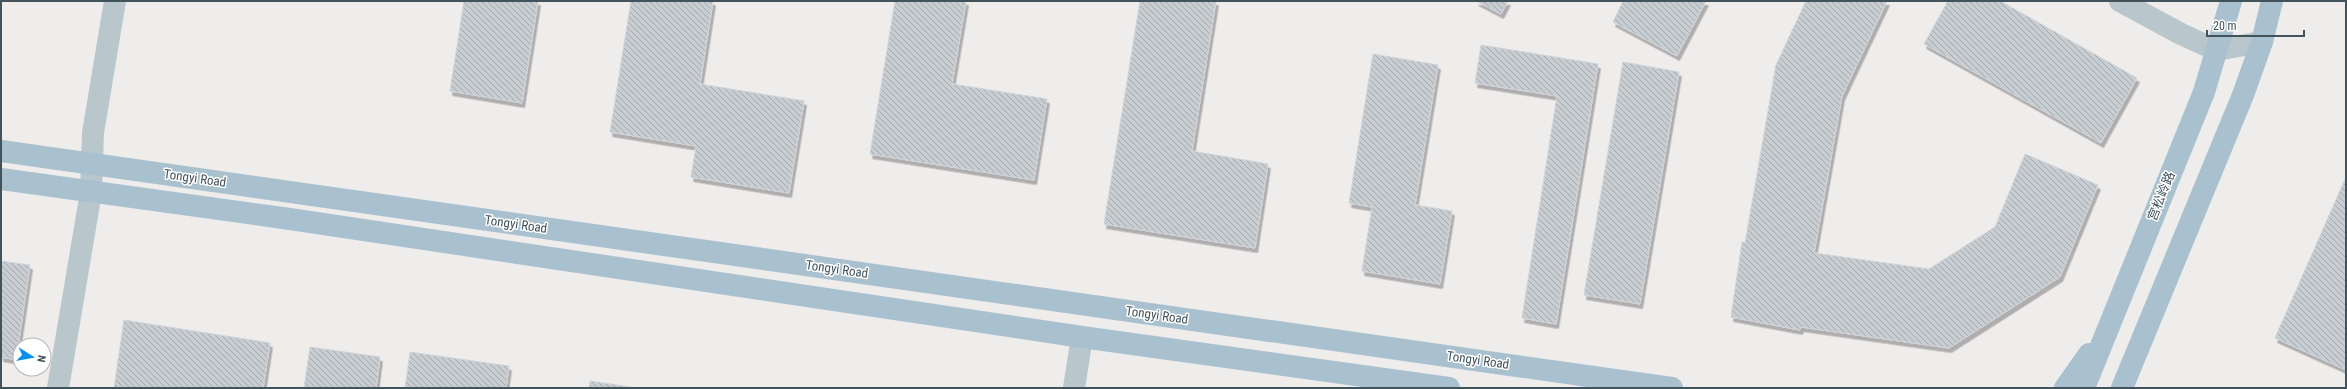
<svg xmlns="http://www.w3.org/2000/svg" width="2347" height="389" viewBox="0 0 2347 389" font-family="'Roboto Condensed','Noto Sans SC',sans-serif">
<defs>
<pattern id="building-back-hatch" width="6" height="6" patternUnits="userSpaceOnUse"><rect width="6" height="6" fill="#c8cdd2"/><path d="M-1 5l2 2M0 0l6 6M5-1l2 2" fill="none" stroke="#a4a9ad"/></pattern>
<filter id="shadow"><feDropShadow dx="2.5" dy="4.5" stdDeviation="0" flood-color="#0004"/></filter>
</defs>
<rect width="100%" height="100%" fill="#efecec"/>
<!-- building -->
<g fill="url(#building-back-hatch)" stroke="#cfd4d9" filter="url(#shadow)">
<polygon points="464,1 538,1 522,103 450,91"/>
<polygon points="631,1 713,1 700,84 804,101 789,193 691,177 696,146 610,132"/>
<polygon points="895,1 966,1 952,84 1047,99 1034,180 870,154"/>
<polygon points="1140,1 1216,1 1192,151 1268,164 1255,248 1104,224"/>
<polygon points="1476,1 1508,1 1501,14"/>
<polygon points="1623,1 1706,1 1677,56 1613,22"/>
<polygon points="1806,1 1887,1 1842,96 1814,253 1929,269 1995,227 2025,154 2098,185 2060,277 1949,348 1801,327 1800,330 1731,317 1742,242 1745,243 1776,65"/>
<polygon points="1948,1 2000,1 2137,78 2101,143 1924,44"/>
<polygon points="1481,45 1598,64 1556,324 1522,318 1557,96 1475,83"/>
<polygon points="1373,54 1438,65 1415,205 1452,211 1440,284 1362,271 1372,207 1349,203"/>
<polygon points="1623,62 1679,72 1640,304 1584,295"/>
<polygon points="2346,177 2346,370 2275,338"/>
<polygon points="1,261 30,265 16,360 1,357"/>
<polygon points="124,320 270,343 263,388 114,388"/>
<polygon points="310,347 380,357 376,388 304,388"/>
<polygon points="410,352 509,366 506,388 405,388"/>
<polygon points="590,381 637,388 589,388"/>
</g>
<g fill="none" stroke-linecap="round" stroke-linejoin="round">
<!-- minor -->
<g stroke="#b9c7cd" stroke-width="22">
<polyline points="2120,1 2181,34 2216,50 2262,42"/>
<polyline points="58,388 91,192 93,133 115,1"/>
<polyline points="1074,388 1082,337"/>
</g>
<!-- major -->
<g stroke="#a9c1cf" stroke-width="22">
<polyline points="1,151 1672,388"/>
<polyline points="1,179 283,218 1082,337 1449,388"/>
<polyline points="2065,388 2089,354"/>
<polyline points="2084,388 2204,92 2231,1"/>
<polyline points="2122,388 2243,95 2262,42 2272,1"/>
</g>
</g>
<g text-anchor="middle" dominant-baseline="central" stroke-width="3" stroke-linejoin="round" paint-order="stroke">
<!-- street labels -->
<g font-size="13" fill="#43535b" stroke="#fff">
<text transform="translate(195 178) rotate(8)">Tongyi Road</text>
<text transform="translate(2161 196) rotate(-68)">宫松岭路</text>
<text transform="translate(516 224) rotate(8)">Tongyi Road</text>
<text transform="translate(837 269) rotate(8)">Tongyi Road</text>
<text transform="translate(1157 315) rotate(8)">Tongyi Road</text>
<text transform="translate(1478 360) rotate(8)">Tongyi Road</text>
</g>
</g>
<!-- border -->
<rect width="2347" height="389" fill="none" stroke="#43535b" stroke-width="4"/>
<!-- north arrow -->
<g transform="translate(32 357) rotate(101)"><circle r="19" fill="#ffffff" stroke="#b4babd"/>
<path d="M0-3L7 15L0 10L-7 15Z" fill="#088fed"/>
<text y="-6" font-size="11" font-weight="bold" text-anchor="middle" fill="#43535b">N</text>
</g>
<!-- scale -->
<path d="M2207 30v6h97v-6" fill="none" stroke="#43535b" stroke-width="2"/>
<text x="2213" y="30" font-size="12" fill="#43535b" stroke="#ffffff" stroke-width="3" paint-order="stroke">20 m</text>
</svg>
